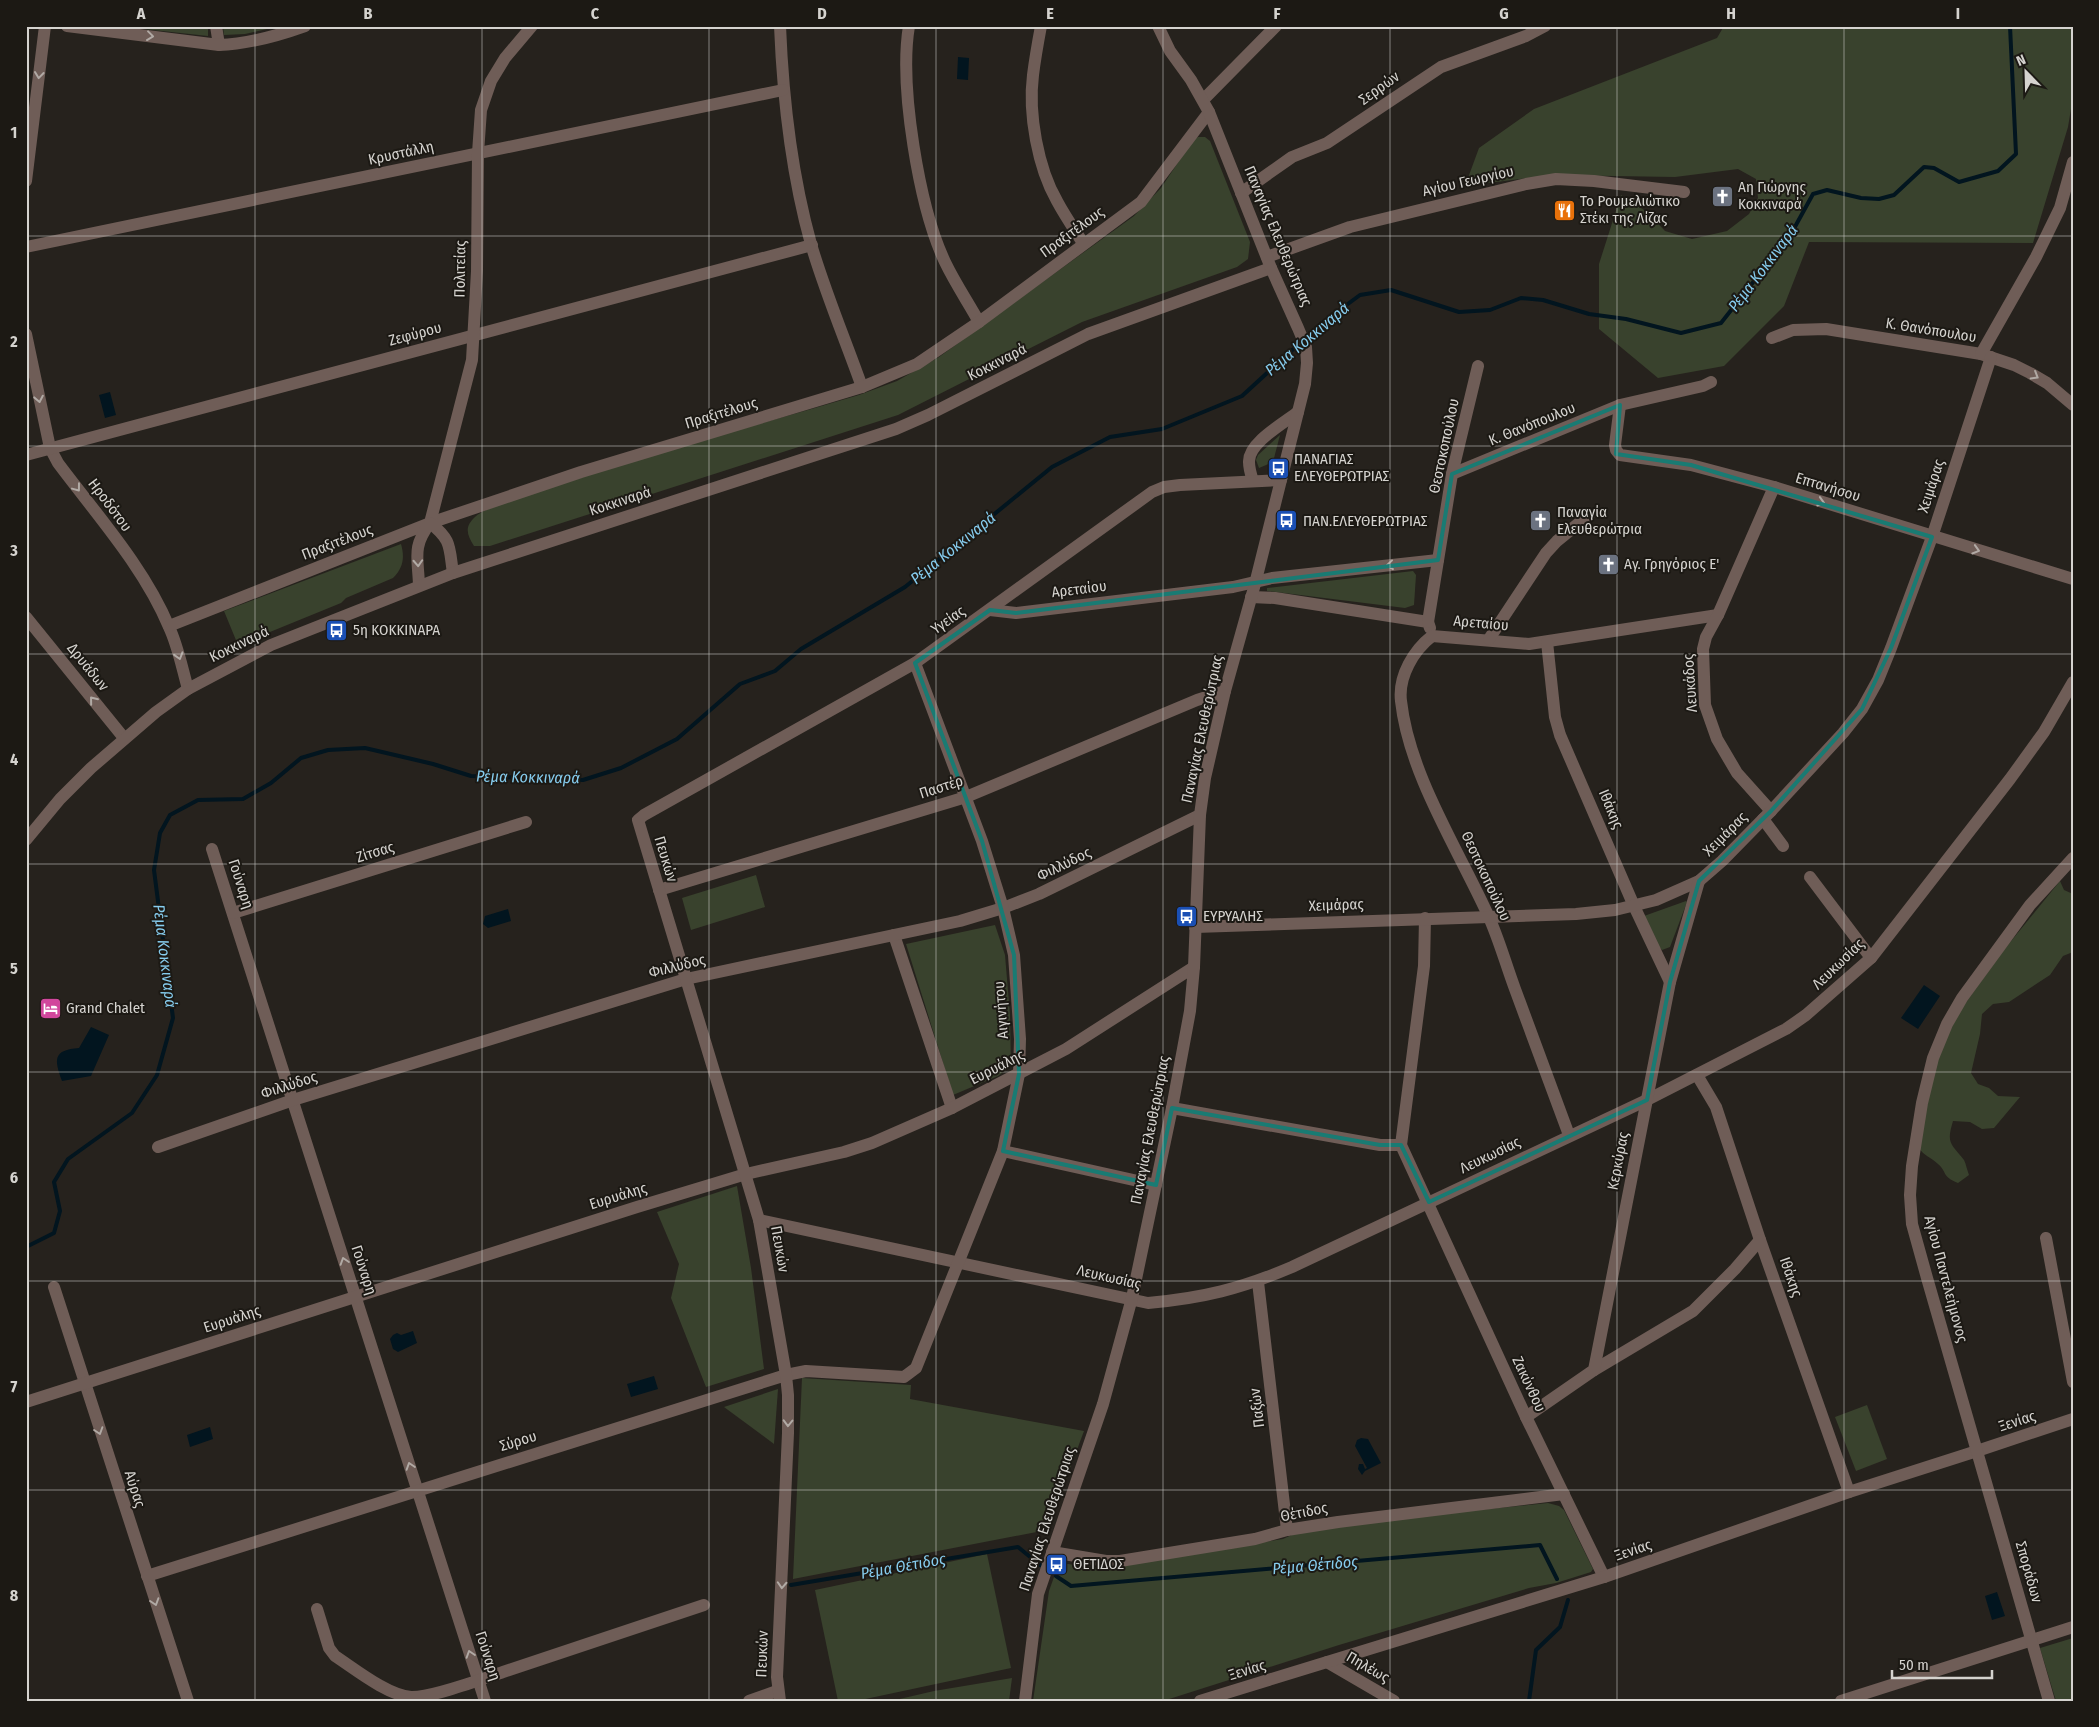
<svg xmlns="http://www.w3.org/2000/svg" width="2099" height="1727" viewBox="0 0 2099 1727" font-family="'Fira Sans Condensed',sans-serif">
<rect width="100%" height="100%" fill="#26221d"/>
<!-- green -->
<g fill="#39422d">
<polygon points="116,26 208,26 208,36"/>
<polygon points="223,26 280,26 245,34 224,35"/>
<polygon points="1724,26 2073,26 2073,97 2068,127 2033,243 1809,242 1784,306 1724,366 1658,378 1599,329 1599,264 1621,195 1647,212 1665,231 1692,239 1727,231 1749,214 1758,198 1756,179 1738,169 1675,177 1552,175 1465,186 1479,148 1534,109 1717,38"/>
<path d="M1198 137H1205L1210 141 1250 242 1248 259 1237 267 1082 322 898 415 490 546H474C467 535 464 527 475 517 483 508 522 498 535 493 641 456 751 427 859 395L897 381 939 357 1134 216 1161 188 1193 140Z"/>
<polygon points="1280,435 1273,462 1259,468 1256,460 1258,455"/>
<path d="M401 544C405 558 403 568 393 578L346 598 341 603 238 645 224 611Z"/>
<polygon points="1413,571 1416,575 1414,605 1405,608 1267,591 1267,588"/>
<polygon points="756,875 765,907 691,930 682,898"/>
<path d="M2060 881 2064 890 2073 894V952L2063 956 2050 975 2009 1002 1993 1004 1982 1014 1980 1034 1971 1073 1978 1084 1989 1088 1998 1096 2020 1097 1994 1128 1982 1129 1970 1122 1953 1121C1946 1144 1951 1143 1964 1160 1966 1164 1967 1170 1969 1175L1958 1183C1941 1176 1948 1173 1938 1164 1931 1157 1924 1156 1919 1148L1930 1089 1941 1047 1962 1008 2003 951Z"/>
<polygon points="1686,901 1687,902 1670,947 1662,950 1658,946 1644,916"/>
<polygon points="995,925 1005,955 1010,1015 1011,1066 998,1076 953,1095 906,944"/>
<polygon points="737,1186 751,1268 764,1369 706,1387 671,1298 679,1264 657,1212"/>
<polygon points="802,1378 911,1385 910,1399 1084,1431 1047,1530 793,1579"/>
<polygon points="778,1389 774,1444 724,1407"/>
<polygon points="1867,1405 1887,1459 1856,1471 1835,1417"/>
<polygon points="1548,1503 1559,1506 1564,1510 1593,1569 1591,1572 1556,1583 1529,1588 1339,1645 1163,1701 1033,1701 1049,1591 1059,1563 1102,1568 1283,1539 1298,1532 1397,1518"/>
<polygon points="987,1554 1011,1668 856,1701 838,1701 815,1590"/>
<polygon points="2073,1638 2073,1701 2056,1701 2040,1648"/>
<polygon points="1012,1678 1009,1701 891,1701 934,1691"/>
</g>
<!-- water -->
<g fill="#02151f">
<polygon points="958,57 969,58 968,80 957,79"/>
<polygon points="110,392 116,415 105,418 99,395"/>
<polygon points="508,909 511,921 488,928 483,924 485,916"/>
<polygon points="1924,985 1940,996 1918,1029 1901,1018"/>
<path d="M91 1027 109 1035 91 1076 62 1081C54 1059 53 1050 79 1048Z"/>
<polygon points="413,1331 417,1343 398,1352 393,1349 390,1339 393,1335 397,1333 401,1335"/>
<polygon points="654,1376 658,1389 631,1397 627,1384"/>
<polygon points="210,1427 213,1439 190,1447 187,1435"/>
<polygon points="1361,1438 1368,1439 1381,1463 1365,1471 1362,1475 1358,1469 1359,1464 1363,1464 1365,1469 1367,1468 1355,1446 1357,1440"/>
<polygon points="1997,1592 2005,1616 1992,1620 1985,1596"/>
</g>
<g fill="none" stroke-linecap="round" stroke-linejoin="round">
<!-- stream -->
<g stroke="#02151f" stroke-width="4">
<polyline points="1306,338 1322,323 1360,295 1391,290 1459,312 1490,310 1521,298 1543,300 1589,314 1626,319 1681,333 1721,323 1791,234 1813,194 1827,190 1861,198 1879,199 1894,195 1924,167 1934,168 1959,182 1998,171 2016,154 2010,26"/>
<polyline points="26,1247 54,1233 60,1211 54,1182 68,1159 132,1113 157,1075 173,1018 154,870 160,833 170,815 198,800 243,799 271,783 301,758 328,750 365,748 433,764 471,776 583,780 621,768 677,739 740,684 775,671 801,649 905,587 1052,467 1110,437 1162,429 1242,396 1301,342"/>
<polyline points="1056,1576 1071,1586 1540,1545 1557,1579"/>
<polyline points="791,1585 1018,1547 1040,1565"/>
<polyline points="1529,1701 1536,1650 1560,1627 1568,1600"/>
</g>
<!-- minor -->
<g stroke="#6f5d57" stroke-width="12">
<polyline points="216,26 219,45"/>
<path d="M780 26C783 100 791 172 811 244 825 292 845 339 862 387"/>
<path d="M909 26C899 86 919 207 945 262 955 283 968 302 979 322"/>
<path d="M1041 26C1038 42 1035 59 1033 75 1028 114 1038 168 1057 201 1065 216 1074 229 1083 243"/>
<polyline points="1203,100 1276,26"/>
<polyline points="26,181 45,26"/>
<polyline points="1241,193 1292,157 1327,143 1441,67 1526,36 1545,26"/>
<polyline points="26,247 783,90"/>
<polyline points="1267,257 1350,227 1526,184 1556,179 1594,181 1684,192"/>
<path d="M26 334 50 448 58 463C96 514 144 567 169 627 178 646 182 668 188 689"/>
<polyline points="1772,338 1793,330 1826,329 1981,354 2014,365 2030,373 2047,383 2073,405"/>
<polyline points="1981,354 2036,257 2060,208 2073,162"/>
<polyline points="1620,405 1615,445 1616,450 1620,455 1691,465 1774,487 2073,579"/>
<polyline points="26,455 812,245"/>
<polyline points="1452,474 1620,405 1703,386 1711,382"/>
<path d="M1253 481C1251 475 1249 469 1249 462 1248 443 1284 423 1298 412"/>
<polyline points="1251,597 1275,598 1428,622 1430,628"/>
<polyline points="990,610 1016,613 1233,587 1272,578 1438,560"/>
<polyline points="26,617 124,738"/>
<polyline points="1428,622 1452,474 1478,366"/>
<polyline points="169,626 430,523 581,472 862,387 917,364 979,322 1141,202 1209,112"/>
<path d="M1432 636C1414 650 1398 676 1401 701 1409 774 1458 849 1488 915 1499 939 1506 965 1515 989 1533 1038 1551 1087 1569 1135"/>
<polyline points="1432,636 1529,644 1718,615"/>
<polyline points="1489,639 1546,553 1557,541 1589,515"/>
<polyline points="1547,642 1555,717 1560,735 1634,906 1670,982"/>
<polyline points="1771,811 1737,773 1717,739 1705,705 1703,649 1706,637 1718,615 1774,487"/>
<polyline points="1763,819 1783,846"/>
<polyline points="212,849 485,1701"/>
<polyline points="1810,877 1871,958"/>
<polyline points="659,890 966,797 1197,700 1225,691"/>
<polyline points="233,913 526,822"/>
<polyline points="1425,918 1424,966 1401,1145 1526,1417 1604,1577"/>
<polyline points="1195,927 1576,914 1615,910 1656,900 1699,881 1722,861 1771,811 1843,733 1862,709 1878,680 1891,648 1932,537 1991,357"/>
<polyline points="894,935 952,1108"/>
<polyline points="1697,1075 1716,1107 1760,1240 1849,1492"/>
<polyline points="1172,1108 1380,1145 1401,1145"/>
<polyline points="158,1147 293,1100 686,979 960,921 1003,908 1039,894 1200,815"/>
<polyline points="1003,1151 1156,1185"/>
<path d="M759 1220 1148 1303C1203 1298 1240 1289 1292 1267L1647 1100 1786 1029 1806 1015 1871 958 2010 779 2044 732 2073 682"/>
<polyline points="2046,1238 2073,1382"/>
<polyline points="1258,1282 1287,1530"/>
<polyline points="54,1287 188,1701"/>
<polyline points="1594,1370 1693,1311 1735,1269 1760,1240"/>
<polyline points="26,1402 637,1207 746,1174 844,1152 872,1143 952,1108 1066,1049 1194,967"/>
<polyline points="1526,1417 1594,1370 1670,982 1699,881"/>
<polyline points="1977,1451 2073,1419"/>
<polyline points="1052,1552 1106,1561 1120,1561 1255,1539 1287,1530 1338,1522 1564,1494"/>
<polyline points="147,1576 786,1375 806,1371 904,1377 916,1368 1003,1151 1019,1074 1020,1039 1014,955 1003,908 982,841 915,663"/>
<path d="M317 1609 329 1648 335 1656C355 1669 387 1695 411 1697 431 1698 482 1679 503 1672 570 1650 637 1627 704 1605"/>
<polyline points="1327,1662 1394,1701"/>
<polyline points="749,1701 777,1691"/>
<polyline points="780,1701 777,1677 788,1433 788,1395 786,1375 759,1220 638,820 644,815 915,663 1152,492 1164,487 1180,485 1281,480"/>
<polyline points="1841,1701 2073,1627"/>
</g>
<!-- tertiary -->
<g stroke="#6f5d57" stroke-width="12">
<path d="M67 26 219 45C249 44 277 36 305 26"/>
<polyline points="430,523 472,360 477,271 478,153 481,110 491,81 505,58 532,26"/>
<path d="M419 585C418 557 412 547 430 523 452 540 449 547 453 573"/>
<polyline points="26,840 60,799 91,768 156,712 188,689 271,645 453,573 896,429 928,415 1088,334 1271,268"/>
<polyline points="1025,1701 1038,1594 1103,1404 1132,1298 1172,1108 1190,1011 1194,967 1200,815 1205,778 1225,691 1255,584 1305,384 1307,363 1306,347 1298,328 1271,268 1209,112 1191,80 1170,51 1158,26"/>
<polyline points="1200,1701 1604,1577 1849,1492 1977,1451"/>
<polyline points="2049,1701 1927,1278 1912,1224 1910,1195 1912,1166 1922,1103 1933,1058 1947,1024 1962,998 2030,905 2073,858"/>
</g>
</g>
<!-- one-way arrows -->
<defs><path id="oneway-chevron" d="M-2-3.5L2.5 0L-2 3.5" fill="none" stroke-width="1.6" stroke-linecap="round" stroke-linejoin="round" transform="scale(1.25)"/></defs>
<g stroke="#b1aaa5">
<use href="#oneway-chevron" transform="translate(150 36) rotate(7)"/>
<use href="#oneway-chevron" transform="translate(39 75) rotate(97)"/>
<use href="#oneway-chevron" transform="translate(2035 376) rotate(31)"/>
<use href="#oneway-chevron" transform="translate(39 399) rotate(79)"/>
<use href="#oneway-chevron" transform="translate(77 488) rotate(53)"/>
<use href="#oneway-chevron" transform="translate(1821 502) rotate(17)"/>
<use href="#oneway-chevron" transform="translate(1976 550) rotate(17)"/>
<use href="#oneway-chevron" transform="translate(418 563) rotate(87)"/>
<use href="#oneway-chevron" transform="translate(1390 565) rotate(174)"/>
<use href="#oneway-chevron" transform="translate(179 656) rotate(73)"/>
<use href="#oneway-chevron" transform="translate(93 700) rotate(-129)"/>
<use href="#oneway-chevron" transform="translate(344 1261) rotate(-108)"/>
<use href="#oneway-chevron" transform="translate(788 1423) rotate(91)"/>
<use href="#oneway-chevron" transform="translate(99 1431) rotate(72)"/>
<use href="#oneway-chevron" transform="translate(410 1466) rotate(-108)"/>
<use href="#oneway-chevron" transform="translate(782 1585) rotate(93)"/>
<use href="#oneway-chevron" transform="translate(155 1602) rotate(72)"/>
<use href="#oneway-chevron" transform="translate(470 1654) rotate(-108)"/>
</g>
<!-- marked area -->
<path fill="none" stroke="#197b73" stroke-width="4" stroke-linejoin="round" d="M1620 405 1616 454 1691 465 1932 537 1891 648 1862 709 1771 811 1699 881 1670 982 1647 1100 1429 1202 1401 1145H1380L1172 1108 1156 1185 1003 1151 1019 1074 1014 955 982 841 915 663 990 610 1016 613 1438 560 1452 474Z"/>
<!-- grid -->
<path fill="none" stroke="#d5d3cf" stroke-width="1" stroke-opacity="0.55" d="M255 26V1701M482 26V1701M709 26V1701M936 26V1701M1163 26V1701M1390 26V1701M1617 26V1701M1844 26V1701M26 236H2073M26 446H2073M26 654H2073M26 864H2073M26 1072H2073M26 1281H2073M26 1490H2073"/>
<!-- icons -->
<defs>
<symbol id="church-square" viewBox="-11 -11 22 22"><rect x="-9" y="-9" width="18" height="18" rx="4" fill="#6b7280" stroke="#1c1914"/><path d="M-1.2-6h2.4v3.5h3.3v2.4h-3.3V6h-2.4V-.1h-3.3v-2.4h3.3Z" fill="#fff"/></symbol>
<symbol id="restaurant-square" viewBox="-11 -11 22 22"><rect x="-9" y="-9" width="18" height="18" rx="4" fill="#e8710a" stroke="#1c1914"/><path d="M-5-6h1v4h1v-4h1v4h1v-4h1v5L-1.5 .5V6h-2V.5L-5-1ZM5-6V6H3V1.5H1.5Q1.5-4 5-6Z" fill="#fff"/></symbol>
<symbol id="bus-square" viewBox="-11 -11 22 22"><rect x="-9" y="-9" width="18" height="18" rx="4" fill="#1a4fb4" stroke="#1c1914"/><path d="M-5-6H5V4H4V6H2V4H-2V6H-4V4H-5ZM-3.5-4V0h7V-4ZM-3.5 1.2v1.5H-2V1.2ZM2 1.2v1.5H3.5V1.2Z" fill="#fff"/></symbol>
<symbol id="hotel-square" viewBox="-11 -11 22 22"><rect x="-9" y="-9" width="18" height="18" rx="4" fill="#d1479c" stroke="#1c1914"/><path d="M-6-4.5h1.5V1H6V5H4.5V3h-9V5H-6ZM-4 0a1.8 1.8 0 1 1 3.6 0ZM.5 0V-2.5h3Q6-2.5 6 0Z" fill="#fff"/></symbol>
</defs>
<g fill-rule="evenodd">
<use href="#church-square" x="1710" y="184" width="25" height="25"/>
<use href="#restaurant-square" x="1552" y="198" width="25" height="25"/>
<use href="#bus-square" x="1266" y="456" width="25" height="25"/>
<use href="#bus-square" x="1274" y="508" width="25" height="25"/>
<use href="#church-square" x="1528" y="508" width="25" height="25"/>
<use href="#church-square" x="1596" y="552" width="25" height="25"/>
<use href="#bus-square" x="324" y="618" width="25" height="25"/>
<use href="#bus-square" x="1174" y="904" width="25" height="25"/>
<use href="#hotel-square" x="38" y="996" width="25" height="25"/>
<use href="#bus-square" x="1044" y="1552" width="25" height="25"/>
</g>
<g text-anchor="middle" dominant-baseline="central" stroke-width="4" stroke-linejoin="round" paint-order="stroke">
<!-- street labels -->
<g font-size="15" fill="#d5d3cf" stroke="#1c1914">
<text transform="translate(1379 88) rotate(-36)">Σερρών</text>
<text transform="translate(401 153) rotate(-12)">Κρυστάλλη</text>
<text transform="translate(1468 181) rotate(-13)">Αγίου Γεωργίου</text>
<text transform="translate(1072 232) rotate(-36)">Πραξιτέλους</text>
<text transform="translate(1278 236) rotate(67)">Παναγίας Ελευθερώτριας</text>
<text transform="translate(460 269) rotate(-89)">Πολιτείας</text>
<text transform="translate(1931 330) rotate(9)">Κ. Θανόπουλου</text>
<text transform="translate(415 334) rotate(-15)">Ζεφύρου</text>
<text transform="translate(997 362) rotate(-27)">Κοκκιναρά</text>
<text transform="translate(721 413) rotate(-17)">Πραξιτέλους</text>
<text transform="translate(1532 424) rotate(-22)">Κ. Θανόπουλου</text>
<text transform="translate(1444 446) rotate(-78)">Θεοτοκοπούλου</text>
<text transform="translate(1931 486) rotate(-72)">Χειμάρας</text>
<text transform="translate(1828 487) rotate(17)">Επτανήσου</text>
<text transform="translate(620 501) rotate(-18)">Κοκκιναρά</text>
<text transform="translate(110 505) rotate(53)">Ηροδότου</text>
<text transform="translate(337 542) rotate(-21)">Πραξιτέλους</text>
<text transform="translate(1079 589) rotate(-7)">Αρεταίου</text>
<text transform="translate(948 620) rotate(-35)">Υγείας</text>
<text transform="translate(1481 623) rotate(5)">Αρεταίου</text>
<text transform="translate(239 644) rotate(-26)">Κοκκιναρά</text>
<text transform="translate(88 667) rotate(51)">Δρυάδων</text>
<text transform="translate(1690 683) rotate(-94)">Λευκάδος</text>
<text transform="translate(1202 729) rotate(-78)">Παναγίας Ελευθερώτριας</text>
<text transform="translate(941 787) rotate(-18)">Παστέρ</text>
<text transform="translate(1611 809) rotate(67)">Ιθάκης</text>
<text transform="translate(1725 834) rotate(-45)">Χειμάρας</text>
<text transform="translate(375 852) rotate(-17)">Ζίτσας</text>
<text transform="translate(666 859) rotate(73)">Πευκών</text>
<text transform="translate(1064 864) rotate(-26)">Φιλλύδος</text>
<text transform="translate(1486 876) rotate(65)">Θεοτοκοπούλου</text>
<text transform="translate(241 884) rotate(72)">Γούναρη</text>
<text transform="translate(1336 905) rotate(-2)">Χειμάρας</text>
<text transform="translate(1838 964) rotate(-44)">Λευκωσίας</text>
<text transform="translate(677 966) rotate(-14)">Φιλλύδος</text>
<text transform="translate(1001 1010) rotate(-94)">Αιγινήτου</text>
<text transform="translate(997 1067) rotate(-27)">Ευρυάλης</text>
<text transform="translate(289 1085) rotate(-18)">Φιλλύδος</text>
<text transform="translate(1150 1130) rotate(-79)">Παναγίας Ελευθερώτριας</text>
<text transform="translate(1490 1155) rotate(-26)">Λευκωσίας</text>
<text transform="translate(1618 1161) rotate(-79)">Κερκύρας</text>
<text transform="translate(618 1196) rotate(-17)">Ευρυάλης</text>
<text transform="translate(780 1249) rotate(80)">Πευκών</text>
<text transform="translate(364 1270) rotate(72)">Γούναρη</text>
<text transform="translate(1109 1277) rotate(13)">Λευκωσίας</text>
<text transform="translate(1791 1277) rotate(71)">Ιθάκης</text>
<text transform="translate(1946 1279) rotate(75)">Αγίου Παντελεήμονος</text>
<text transform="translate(232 1319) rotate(-18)">Ευρυάλης</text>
<text transform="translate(1529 1384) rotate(65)">Ζακύνθου</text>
<text transform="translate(1257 1408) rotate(-97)">Παξών</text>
<text transform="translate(2017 1421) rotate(-18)">Ξενίας</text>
<text transform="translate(518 1441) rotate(-17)">Σύρου</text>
<text transform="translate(135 1489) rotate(72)">Αύρας</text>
<text transform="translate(1304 1512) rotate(-11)">Θέτιδος</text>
<text transform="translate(1047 1519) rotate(-72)">Παναγίας Ελευθερώτριας</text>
<text transform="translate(1633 1550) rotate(-19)">Ξενίας</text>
<text transform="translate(2029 1572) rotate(74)">Σποράδων</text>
<text transform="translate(762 1654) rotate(-88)">Πευκών</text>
<text transform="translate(488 1656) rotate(72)">Γούναρη</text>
<text transform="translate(1368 1667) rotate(30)">Πηλέως</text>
<text transform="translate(1247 1670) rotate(-17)">Ξενίας</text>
</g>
<!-- poi labels -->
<g font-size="15" fill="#d5d3cf" stroke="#1c1914" text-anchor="start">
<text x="1738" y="187">Αη Γιώργης<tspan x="1738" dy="17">Κοκκιναρά</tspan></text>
<text x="1580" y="201">Το Ρουμελιώτικο<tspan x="1580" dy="17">Στέκι της Λίζας</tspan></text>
<text x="1294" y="459">ΠΑΝΑΓΙΑΣ<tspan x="1294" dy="17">ΕΛΕΥΘΕΡΩΤΡΙΑΣ</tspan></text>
<text x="1557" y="512">Παναγία<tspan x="1557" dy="17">Ελευθερώτρια</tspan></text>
<text x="1303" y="521">ΠΑΝ.ΕΛΕΥΘΕΡΩΤΡΙΑΣ</text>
<text x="1624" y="564">Αγ. Γρηγόριος Ε'</text>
<text x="353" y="630">5η ΚΟΚΚΙΝΑΡΑ</text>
<text x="1203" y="916">ΕΥΡΥΑΛΗΣ</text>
<text x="66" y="1008">Grand Chalet</text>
<text x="1073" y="1564">ΘΕΤΙΔΟΣ</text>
</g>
<!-- water labels -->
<g font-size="16" font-style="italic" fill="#86ccee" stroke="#1c1914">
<text transform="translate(1763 268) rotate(-53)">Ρέμα Κοκκιναρά</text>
<text transform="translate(1307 339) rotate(-40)">Ρέμα Κοκκιναρά</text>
<text transform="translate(953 548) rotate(-39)">Ρέμα Κοκκιναρά</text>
<text transform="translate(528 777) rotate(1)">Ρέμα Κοκκιναρά</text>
<text transform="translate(165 956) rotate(83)">Ρέμα Κοκκιναρά</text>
<text transform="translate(1315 1565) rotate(-5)">Ρέμα Θέτιδος</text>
<text transform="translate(903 1566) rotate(-10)">Ρέμα Θέτιδος</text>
</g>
</g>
<!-- border -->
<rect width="2099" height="1727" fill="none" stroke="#1c1914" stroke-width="55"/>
<!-- north arrow -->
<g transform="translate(2026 72) rotate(337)" stroke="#1c1914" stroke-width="4" paint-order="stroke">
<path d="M0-4L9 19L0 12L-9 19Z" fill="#d5d3cf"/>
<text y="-8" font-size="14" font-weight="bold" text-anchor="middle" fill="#d5d3cf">N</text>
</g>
<!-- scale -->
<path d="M1892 1670v8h100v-8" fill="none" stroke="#d5d3cf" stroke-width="2.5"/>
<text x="1899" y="1670" font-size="15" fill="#d5d3cf" stroke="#1c1914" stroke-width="4" paint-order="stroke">50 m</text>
<rect x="28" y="28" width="2044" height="1672" fill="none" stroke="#d5d3cf" stroke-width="2"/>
<g font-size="16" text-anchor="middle" font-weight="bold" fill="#d5d3cf">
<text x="141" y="19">A</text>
<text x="368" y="19">B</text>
<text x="595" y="19">C</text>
<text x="822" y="19">D</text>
<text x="1050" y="19">E</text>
<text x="1277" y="19">F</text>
<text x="1504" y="19">G</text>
<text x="1731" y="19">H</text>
<text x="1958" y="19">I</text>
<text x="14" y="138">1</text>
<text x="14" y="347">2</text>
<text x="14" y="556">3</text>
<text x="14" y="765">4</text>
<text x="14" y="974">5</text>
<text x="14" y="1183">6</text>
<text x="14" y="1392">7</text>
<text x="14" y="1601">8</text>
</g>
</svg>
